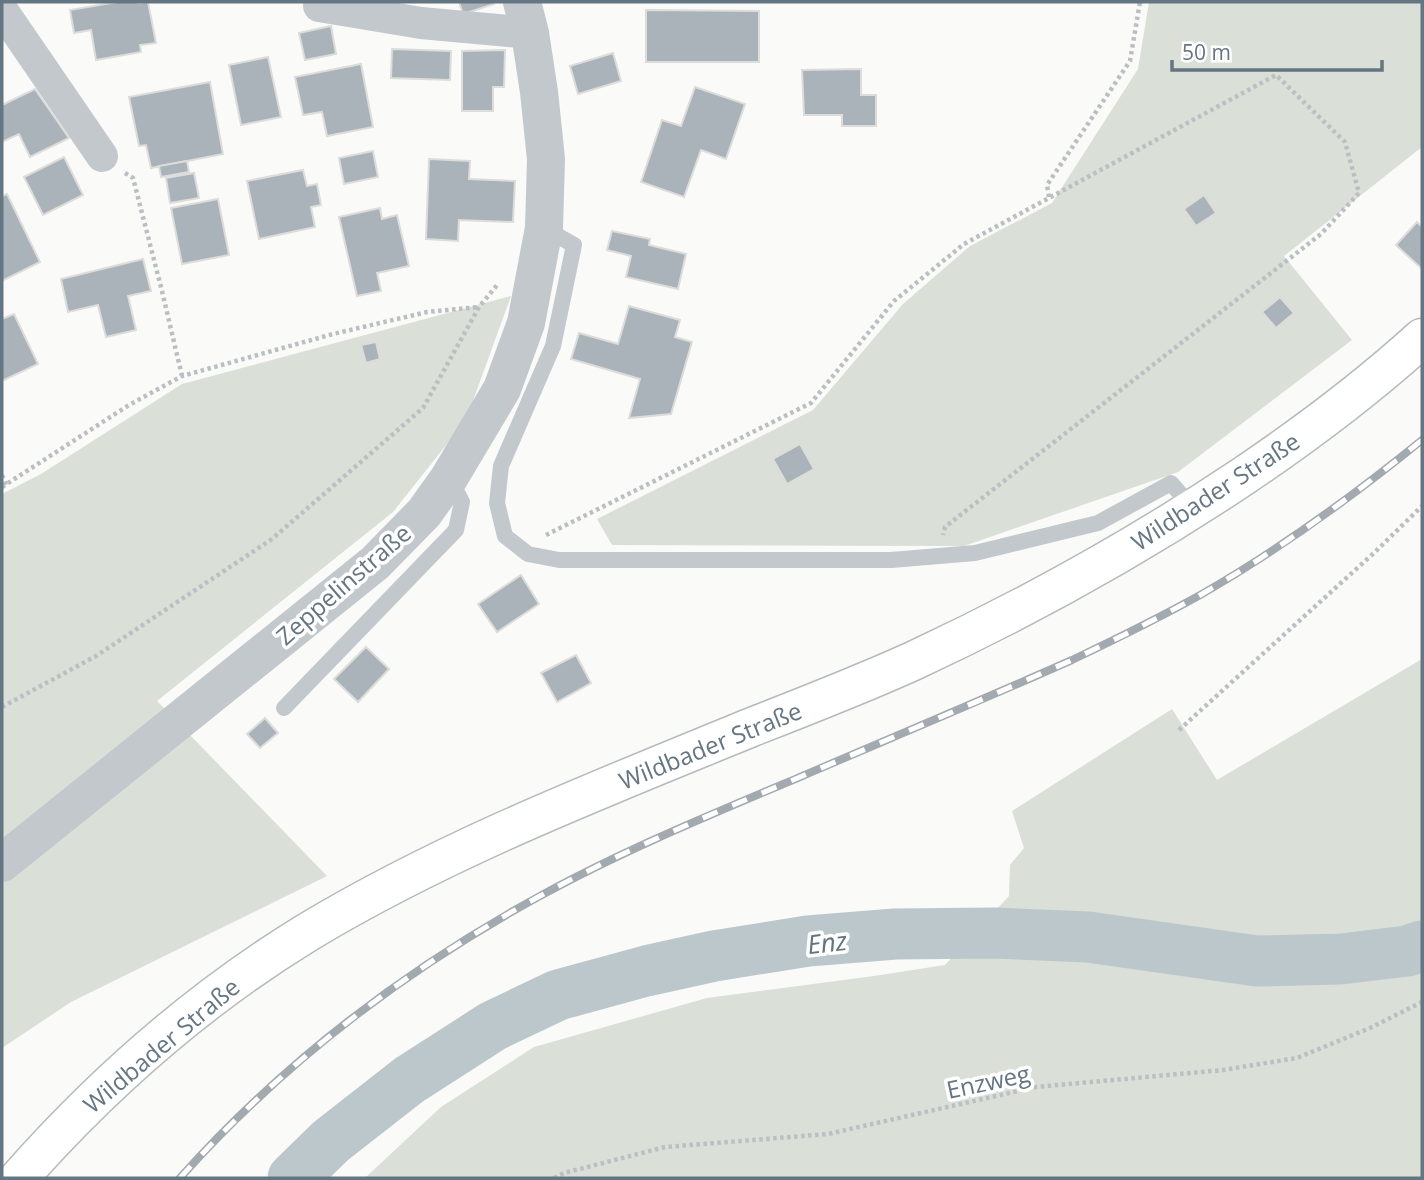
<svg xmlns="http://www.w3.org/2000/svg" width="1424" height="1180" viewBox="0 0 1424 1180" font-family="'Open Sans',sans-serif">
<rect width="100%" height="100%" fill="#fafaf8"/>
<!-- green -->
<g fill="#dadfd7">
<polygon points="1149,2 1422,2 1422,147 1284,256 1352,340 1178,472 964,546 612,545 597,519 813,410 903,304 970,246 1052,203 1138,69"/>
<polygon points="511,296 466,420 393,512 157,701 327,876 71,1002 2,1048 2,494 41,474 182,384"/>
<polygon points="1422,659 1422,1178 365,1178 441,1107 534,1047 707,998 874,976 945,965 1009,896 1010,865 1024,848 1012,811 1172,709 1217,780"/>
</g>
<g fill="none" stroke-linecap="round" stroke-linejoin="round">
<!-- river -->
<polyline stroke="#bbc7cb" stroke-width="51" points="293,1178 331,1141 409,1080 493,1026 558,995 646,971 714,956 808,941 895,934 995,933 1088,937 1257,961 1341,959 1407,951 1422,946"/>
</g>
<!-- building -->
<g fill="#aab3b9" stroke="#dcdcda" stroke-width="2">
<polygon points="117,2 138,2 138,3 148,2 156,43 140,45 141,52 96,60 91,30 74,33 70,10"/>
<polygon points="459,2 494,2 494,4 463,14"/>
<polygon points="646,10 759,11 759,62 646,62"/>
<polygon points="331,26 336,54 305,60 299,33"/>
<polygon points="392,49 451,51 450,80 391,78"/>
<polygon points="505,50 504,87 493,87 493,111 462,111 462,51"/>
<polygon points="613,53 621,81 578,94 570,66"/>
<polygon points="268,57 281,117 241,125 229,65"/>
<polygon points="361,64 373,127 327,136 322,112 303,115 295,77"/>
<polygon points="861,69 861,95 876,95 876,126 842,126 842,115 804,115 802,70"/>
<polygon points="210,82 223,154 151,168 146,145 139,146 129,97"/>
<polygon points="695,87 745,104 726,159 701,150 684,197 641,182 662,120 681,126"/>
<polygon points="35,89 69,138 30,157 19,134 2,142 2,105"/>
<polygon points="373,151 378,177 344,184 339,158"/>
<polygon points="64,157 83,195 43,215 24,177"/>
<polygon points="429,159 470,161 469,179 515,181 513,222 459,220 458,241 426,239"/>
<polygon points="187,161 189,172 161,177 159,166"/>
<polygon points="303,170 307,186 317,184 321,205 311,207 315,227 259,239 247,181"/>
<polygon points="194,173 199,198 170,203 166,178"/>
<polygon points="7,194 40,262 2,281 2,196"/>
<polygon points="1204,195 1216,213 1196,226 1184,209"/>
<polygon points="218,199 229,255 182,264 171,208"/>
<polygon points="380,208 382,219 397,215 409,266 377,273 381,291 357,296 339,217"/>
<polygon points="1417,222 1422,227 1422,269 1396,245"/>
<polygon points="612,231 650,239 649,245 686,254 678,289 626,277 631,256 607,250"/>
<polygon points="143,259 151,291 128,296 136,330 106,337 98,305 68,312 61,279"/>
<polygon points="1280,297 1294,313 1276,328 1262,312"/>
<polygon points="629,306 680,320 675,337 692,342 671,414 629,418 640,379 571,359 579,333 618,344"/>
<polygon points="14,314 38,364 2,381 2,319"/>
<polygon points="376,342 380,359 366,363 361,345"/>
<polygon points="800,444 814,469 787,484 773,459"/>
<polygon points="521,575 539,604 497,632 478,604"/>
<polygon points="366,647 389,669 358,702 334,679"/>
<polygon points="576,655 591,683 557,702 541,673"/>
<polygon points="265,718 278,733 260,748 247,734"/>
</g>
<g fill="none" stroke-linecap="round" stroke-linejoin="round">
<defs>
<path id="primary" d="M19 1178C103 1083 200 998 308 932 448 848 601 789 752 727 806 706 860 685 913 661 1029 607 1139 546 1245 475 1307 433 1367 388 1422 338"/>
</defs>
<!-- primary casing -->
<use href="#primary" stroke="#b5babe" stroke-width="41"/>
<!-- path -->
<g stroke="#bbbfc2" stroke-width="4.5" stroke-dasharray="3.5 3.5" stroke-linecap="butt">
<polyline points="125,173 133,178 162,291 182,376"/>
<polyline points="1049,197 1047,185 1130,61 1140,2"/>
<polyline points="2,475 6,485"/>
<polyline points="2,487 129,405 182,376 333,334 427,312 479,307"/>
<polyline points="546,535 811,403 894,301 964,244 1276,75 1345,142 1359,193 1321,234 945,527 943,535"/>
<polyline points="2,707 96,656 272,539 423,408 479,307 498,284"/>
<polyline points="1179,730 1375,552 1422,506"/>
<polyline points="554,1178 564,1173 665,1147 828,1134 1036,1087 1223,1070 1297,1058 1370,1028 1422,1002"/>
</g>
<!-- service -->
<g stroke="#c3c8cc" stroke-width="16">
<polyline points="544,228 574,245 553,346 501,466 497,503 505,536 528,554 559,560 891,560 975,553 1098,523 1171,483 1194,510"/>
<polyline points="284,708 456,530 462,502 450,479"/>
</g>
<!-- minor -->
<g stroke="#c3c8cc" stroke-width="32">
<polyline points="319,6 421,23 530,33"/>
<polyline points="2,10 102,156"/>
</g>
<!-- tertiary -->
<polyline stroke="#c3c8cc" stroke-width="38" points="2,863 375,563 424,513 449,478 502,389 526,323 544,228 546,159 539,92 530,33 522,2"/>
<!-- primary -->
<use href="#primary" stroke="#fff" stroke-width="38"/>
<defs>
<path id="rail" d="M180 1178C282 1064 406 969 540 896 624 850 712 814 800 777 891 738 982 700 1072 660 1116 639 1159 618 1202 594 1280 549 1352 497 1422 440"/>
</defs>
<!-- rail casing -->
<use href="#rail" stroke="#a2aab0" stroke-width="8"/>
<!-- rail -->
<use href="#rail" stroke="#fff" stroke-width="5" stroke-dasharray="16" stroke-linecap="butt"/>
</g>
<g text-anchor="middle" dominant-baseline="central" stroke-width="7" stroke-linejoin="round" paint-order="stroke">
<!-- street labels -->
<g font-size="24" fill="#657683" stroke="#fff">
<text transform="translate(1215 491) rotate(-33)">Wildbader Straße</text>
<text transform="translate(343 584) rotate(-41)">Zeppelinstraße</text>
<text transform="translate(710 745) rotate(-22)">Wildbader Straße</text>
<text transform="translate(161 1045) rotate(-40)">Wildbader Straße</text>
<text transform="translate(988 1081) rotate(-12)">Enzweg</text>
</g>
<!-- water labels -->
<g font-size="26" font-style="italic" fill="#60757c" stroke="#fff">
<text transform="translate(827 942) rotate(-7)">Enz</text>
</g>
</g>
<!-- border -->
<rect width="1424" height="1180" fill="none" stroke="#657683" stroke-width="7"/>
<!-- scale -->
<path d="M1172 60v10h210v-10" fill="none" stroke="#657683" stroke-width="3.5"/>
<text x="1182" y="60" font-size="21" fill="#657683" stroke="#ffffff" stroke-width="5" paint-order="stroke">50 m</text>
</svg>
